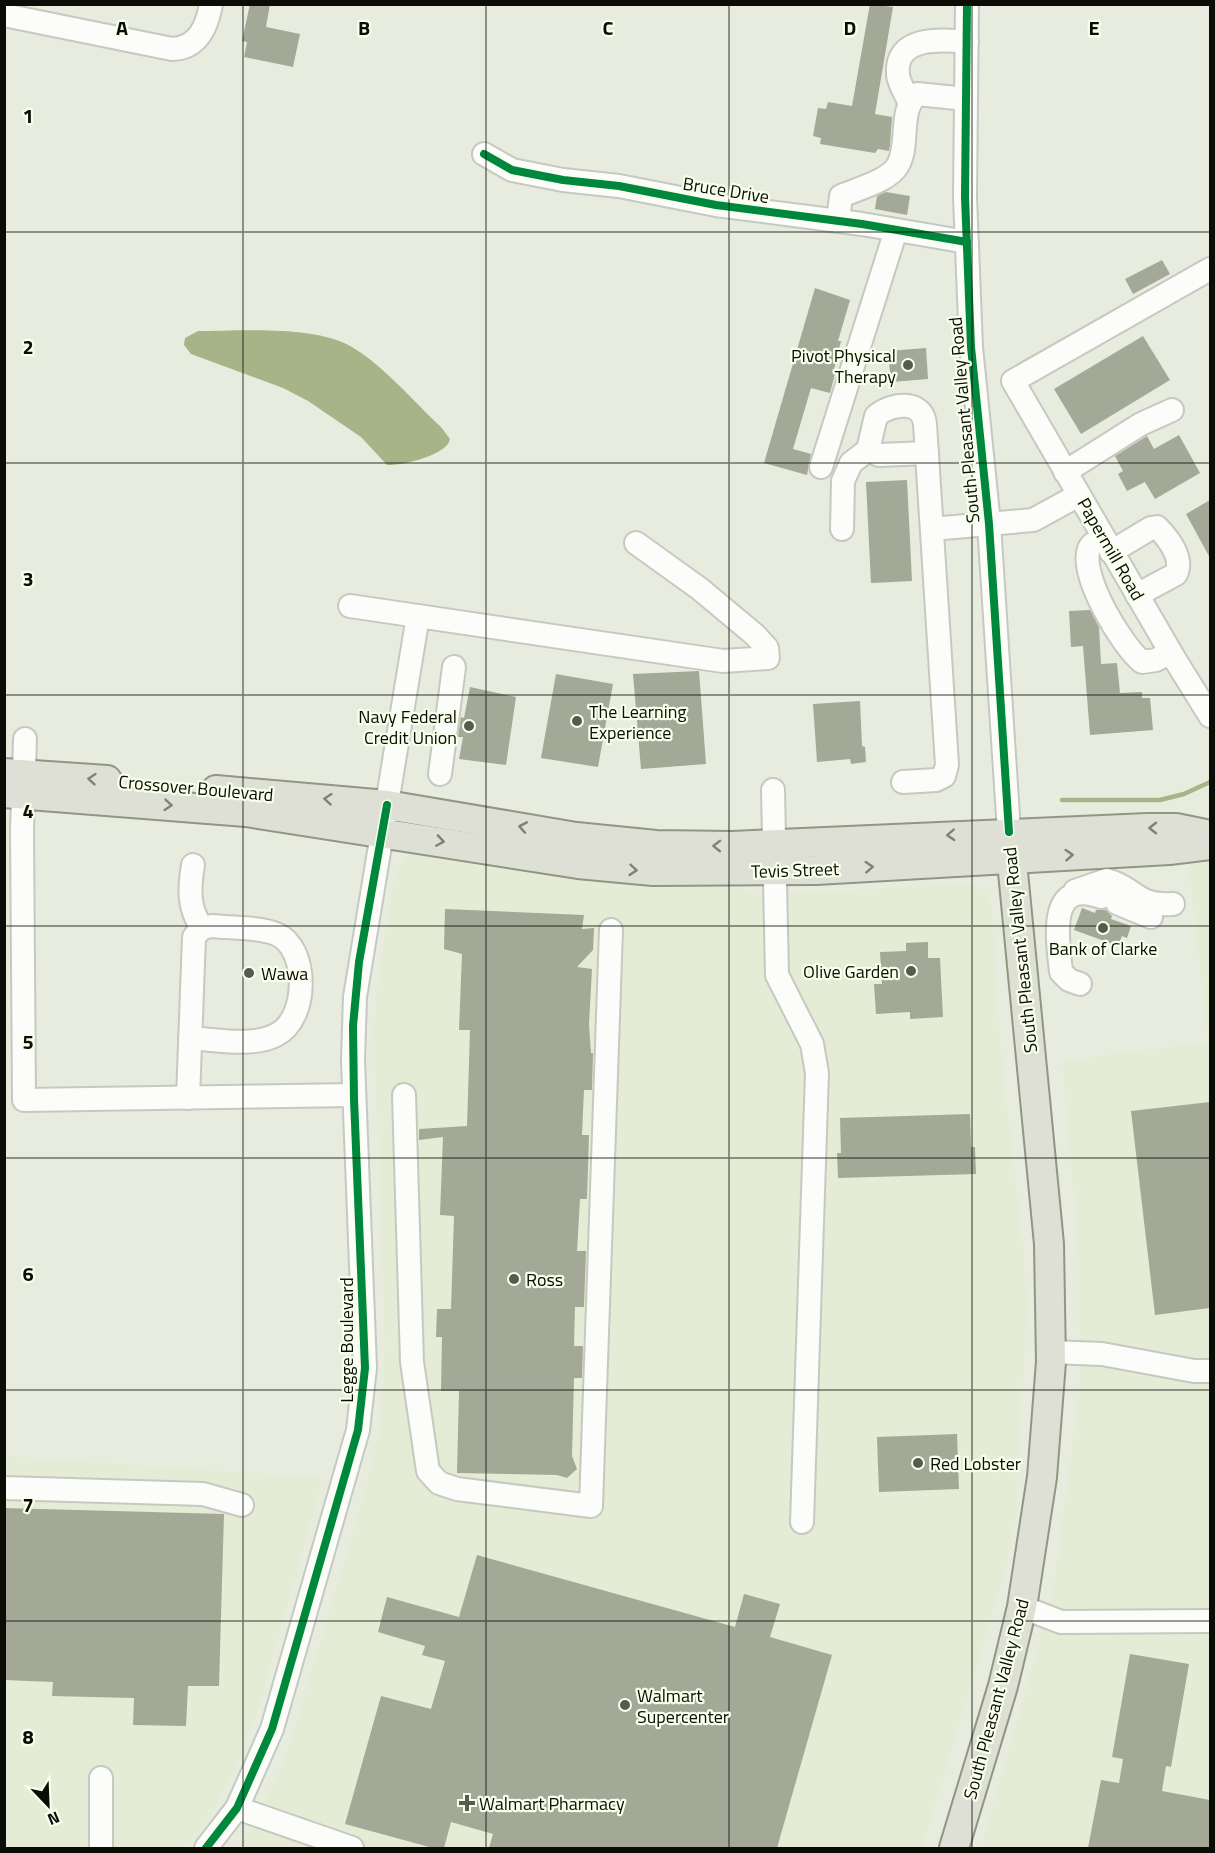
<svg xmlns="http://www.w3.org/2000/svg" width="1215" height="1853" viewBox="0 0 1215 1853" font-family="'Titillium Web',sans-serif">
<rect width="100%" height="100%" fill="#e8ecdf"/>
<!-- built -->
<g fill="#e4ecd5">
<polygon points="420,852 591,880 740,888 757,895 970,884 985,891 989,898 992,907 1000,1044 1024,1257 1027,1307 1016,1516 1005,1571 922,1848 235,1848 251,1830 287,1753 361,1505 380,1431 385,1346 374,1032 378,977 394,881 400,863 411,853"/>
<polygon points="1210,858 1210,1848 981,1848 1053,1592 1080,1386 1078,1242 1062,1061 1208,1042 1188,859"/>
<polygon points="4,1456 323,1478 258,1712 227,1787 203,1825 182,1848 5,1848"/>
</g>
<!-- water -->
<path fill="#a7b487" d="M198 331C241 331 315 325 352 347 385 367 413 401 441 427L450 439C448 455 401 466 387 465L361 437 308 401 283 388 191 354 184 345 185 338Z"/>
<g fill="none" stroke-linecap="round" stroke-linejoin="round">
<!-- stream -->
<polyline stroke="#a7b487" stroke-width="4.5" points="1062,800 1160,800 1184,794 1210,782"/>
</g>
<!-- building -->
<g fill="#a3a897">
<polygon points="250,4 270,4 266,27 300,34 293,67 244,57 247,42 242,41"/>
<polygon points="870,4 893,7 875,114 892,117 890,145 889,151 878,149 875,153 820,144 821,138 813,136 818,108 826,109 828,102 852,106"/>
<polygon points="886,192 910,196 907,215 875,209 877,196"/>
<polygon points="1162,260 1170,274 1133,294 1125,279"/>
<polygon points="815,288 850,300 838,341 841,341 834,370 836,370 830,393 811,388 793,449 811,454 807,475 764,463"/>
<polygon points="1143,336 1170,380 1081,434 1054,389"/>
<polygon points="926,348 928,379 891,382 888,351"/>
<polygon points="1179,435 1200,473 1155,499 1145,482 1127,491 1118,474 1123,471 1115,456 1147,436 1154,449"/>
<polygon points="907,480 912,581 871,583 866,482"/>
<polygon points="1210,500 1210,558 1186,514"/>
<polygon points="1090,610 1099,627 1101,664 1117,663 1120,693 1142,692 1142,698 1150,698 1153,730 1090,735 1083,646 1071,647 1069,611"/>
<polygon points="699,671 706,764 641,769 633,674"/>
<polygon points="556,674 613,684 598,767 541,758"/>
<polygon points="470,687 516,697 506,765 459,759 463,737 458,737 461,717 464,718"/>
<polygon points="860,701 862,746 865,747 866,762 851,764 850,759 817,762 813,704"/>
<polygon points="1082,908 1095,913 1096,910 1106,910 1112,916 1111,919 1131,926 1127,938 1122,936 1118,946 1074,930"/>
<polygon points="445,909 584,915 582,929 594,928 593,950 577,967 592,969 589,1024 591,1053 593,1053 592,1090 584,1090 583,1112 582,1135 589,1135 587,1199 580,1199 577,1251 586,1251 584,1307 575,1307 574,1346 583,1346 582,1378 574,1378 572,1456 577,1469 567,1478 557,1475 457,1473 459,1391 441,1391 442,1337 436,1337 437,1309 451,1309 454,1216 440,1215 443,1137 419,1140 419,1129 467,1126 470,1030 459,1030 462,954 444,949"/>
<polygon points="928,942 928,958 940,958 943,1017 910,1019 910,1012 876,1014 874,984 882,984 880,952 906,951 906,943"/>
<polygon points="1210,1102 1210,1308 1155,1315 1131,1111"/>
<polygon points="970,1114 971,1147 975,1147 976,1174 838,1178 837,1153 841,1153 840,1118"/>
<polygon points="957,1434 959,1489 879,1492 877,1437"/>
<polygon points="4,1508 224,1514 219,1686 188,1686 186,1726 133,1725 134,1698 52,1696 53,1682 4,1680"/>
<polygon points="477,1555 735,1627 744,1594 780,1604 770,1637 832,1655 777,1848 489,1848 493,1834 451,1822 444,1848 433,1848 345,1824 381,1696 431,1709 445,1661 422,1655 425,1646 378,1632 387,1597 459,1617"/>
<polygon points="1130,1654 1189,1664 1171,1767 1166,1766 1162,1791 1210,1800 1210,1848 1088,1848 1101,1780 1119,1783 1123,1759 1112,1757"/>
</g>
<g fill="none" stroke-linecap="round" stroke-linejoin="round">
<defs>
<g id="minor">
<polyline points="967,4 965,197 971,347 989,524 1009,832"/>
<path d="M4 15 172 49C198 48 207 27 211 4"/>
<path d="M909 102C906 94 899 84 898 75 894 36 941 39 967 42"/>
<polyline points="484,154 512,170 563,180 619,186 716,205 862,224 967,242"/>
<path d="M838 221 841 196C857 189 889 181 898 165 910 143 898 112 917 94L966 99"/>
<polyline points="1210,269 1013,381 1174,658 1210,716"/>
<polyline points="868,450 879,455 927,453"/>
<polyline points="821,467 896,230"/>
<polyline points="1065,472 1141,424 1172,410"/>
<path d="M842 529 843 481 851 463 868 450 876 416C891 403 923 399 925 424L947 765 944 776 936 780 903 782"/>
<polyline points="932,529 1033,520 1079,495"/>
<path d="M1104 539C1098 541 1091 543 1089 549 1079 575 1122 646 1142 662L1156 660 1170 652"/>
<path d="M1111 552 1151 528 1157 527C1168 538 1184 558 1176 574L1137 595"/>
<polyline points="350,606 723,661 768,658 767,648 755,635 700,589 636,543"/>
<polyline points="25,739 22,829 24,1100 354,1095"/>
<polyline points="440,774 454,667"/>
<polyline points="773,790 777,975 812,1044 817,1073 802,1522"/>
<path d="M193 865C189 889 188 908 202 928"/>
<path d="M1075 891 1107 880C1138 889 1134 906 1173 904"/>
<polyline points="1117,903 1151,917"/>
<path d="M1080 984 1069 980 1061 972C1058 941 1046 877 1101 897"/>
<polyline points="404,1095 412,1362 428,1471 439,1483 457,1489 591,1506 611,930"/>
<path d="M188 1098 194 937 202 928 212 926C230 928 260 927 276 934 309 947 309 1019 276 1035 252 1047 217 1040 190 1038"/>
<polyline points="1051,1352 1102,1354 1194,1371 1210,1371"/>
<polyline points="4,1488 203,1494 242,1505"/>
<polyline points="1022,1607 1061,1622 1210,1621"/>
<polyline points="237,1808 352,1848"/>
<polyline points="101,1848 101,1778"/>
<polyline points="206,1848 237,1808 272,1729 358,1430 365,1368 353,1060 355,997 418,616"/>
</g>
<g id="major">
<polyline points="4,773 107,780"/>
<polyline points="216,790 387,805 576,837 656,845 732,846 1148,828 1176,828 1210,835"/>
<polyline points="4,793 246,812 578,864 653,871 816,870 1169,850 1210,845"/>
<polyline points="954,1848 1003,1686 1022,1607 1042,1477 1051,1362 1049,1244 1010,841"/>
</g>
</defs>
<!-- minor casing -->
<use href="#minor" stroke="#c6c9bf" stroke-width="26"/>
<!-- major casing -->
<use href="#major" stroke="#919682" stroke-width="32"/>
<!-- minor -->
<use href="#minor" stroke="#fcfcfa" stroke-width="22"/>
<!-- major -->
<use href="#major" stroke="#dee0d6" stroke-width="28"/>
<defs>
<g id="cycleway">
<polyline points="967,4 965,197 971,347 989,524 1009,832"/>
<polyline points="484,154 512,170 563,180 619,186 716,205 862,224 967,242"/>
<polyline points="206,1848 237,1808 272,1729 358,1430 365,1368 354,1099 353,1026 359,962 387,805"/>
</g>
</defs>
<!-- cycleway casing -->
<use href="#cycleway" stroke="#f8ffeb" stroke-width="11"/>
<!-- cycleway -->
<use href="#cycleway" stroke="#00873e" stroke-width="8"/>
</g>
<!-- one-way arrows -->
<defs><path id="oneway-chevron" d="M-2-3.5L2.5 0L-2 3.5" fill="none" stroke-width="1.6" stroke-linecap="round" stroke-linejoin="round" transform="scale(1.5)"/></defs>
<g stroke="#7f8178">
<use href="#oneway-chevron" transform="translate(92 779) rotate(-175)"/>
<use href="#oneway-chevron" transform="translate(328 799) rotate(-175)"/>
<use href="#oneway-chevron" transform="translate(168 805) rotate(5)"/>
<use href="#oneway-chevron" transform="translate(523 827) rotate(-170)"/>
<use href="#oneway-chevron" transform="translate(1153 828) rotate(180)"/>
<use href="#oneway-chevron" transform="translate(951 835) rotate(177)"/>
<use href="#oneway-chevron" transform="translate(440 841) rotate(9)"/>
<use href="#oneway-chevron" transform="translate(717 846) rotate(-179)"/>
<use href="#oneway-chevron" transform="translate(1069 855) rotate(-4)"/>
<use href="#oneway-chevron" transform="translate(869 867) rotate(-3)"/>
<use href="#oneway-chevron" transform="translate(633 870) rotate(5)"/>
</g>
<!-- grid -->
<path fill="none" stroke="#0a0c05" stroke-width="1.5" stroke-opacity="0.55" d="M243 4V1848M486 4V1848M729 4V1848M972 4V1848M4 232H1210M4 463H1210M4 695H1210M4 926H1210M4 1158H1210M4 1390H1210M4 1621H1210"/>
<!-- markers -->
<g fill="#585a51" stroke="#f8ffeb" stroke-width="2">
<circle cx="908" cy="365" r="6"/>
<circle cx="577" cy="721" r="6"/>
<circle cx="469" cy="726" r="6"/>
<circle cx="1103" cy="928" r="6"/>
<circle cx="911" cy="971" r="6"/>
<circle cx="249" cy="973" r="6"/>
<circle cx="514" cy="1279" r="6"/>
<circle cx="918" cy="1463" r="6"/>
<circle cx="625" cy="1705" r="6"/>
<path d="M464 1794h6v6h6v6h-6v6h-6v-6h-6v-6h6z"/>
</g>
<g text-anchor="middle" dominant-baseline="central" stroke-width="4.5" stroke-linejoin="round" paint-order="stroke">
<!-- street labels -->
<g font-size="18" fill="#0a0c05" stroke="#f8ffeb">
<text transform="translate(726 190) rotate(9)">Bruce Drive</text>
<text transform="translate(964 420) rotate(-95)">South Pleasant Valley Road</text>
<text transform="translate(1111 549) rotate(60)">Papermill Road</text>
<text transform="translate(196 788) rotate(5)">Crossover Boulevard</text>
<text transform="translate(795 870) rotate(-2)">Tevis Street</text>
<text transform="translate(1020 950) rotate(-96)">South Pleasant Valley Road</text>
<text transform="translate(346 1340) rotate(-90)">Legge Boulevard</text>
<text transform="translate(996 1699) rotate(-75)">South Pleasant Valley Road</text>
</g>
<!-- poi labels -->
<g font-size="18" fill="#0a0c05" stroke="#f8ffeb" text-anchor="start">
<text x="896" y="355" text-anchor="end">Pivot Physical<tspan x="896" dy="21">Therapy</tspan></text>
<text x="589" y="711">The Learning<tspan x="589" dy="21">Experience</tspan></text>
<text x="457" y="716" text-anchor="end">Navy Federal<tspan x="457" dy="21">Credit Union</tspan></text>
<text x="1103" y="948" text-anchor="middle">Bank of Clarke</text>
<text x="899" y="971" text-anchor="end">Olive Garden</text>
<text x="261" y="973">Wawa</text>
<text x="526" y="1279">Ross</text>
<text x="930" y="1463">Red Lobster</text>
<text x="637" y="1695">Walmart<tspan x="637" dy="21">Supercenter</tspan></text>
<text x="479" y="1803">Walmart Pharmacy</text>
</g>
</g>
<g font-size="20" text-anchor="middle" font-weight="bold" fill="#0a0c05" stroke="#f8ffeb" stroke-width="4.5" stroke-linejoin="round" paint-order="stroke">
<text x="122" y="35">A</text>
<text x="364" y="35">B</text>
<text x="608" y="35">C</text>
<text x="850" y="35">D</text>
<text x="1094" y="35">E</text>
<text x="28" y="123">1</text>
<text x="28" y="354">2</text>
<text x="28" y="586">3</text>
<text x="28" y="818">4</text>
<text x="28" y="1049">5</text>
<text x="28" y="1281">6</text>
<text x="28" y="1512">7</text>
<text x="28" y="1744">8</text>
</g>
<!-- border -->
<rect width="1215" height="1853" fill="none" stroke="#0a0c05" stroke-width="12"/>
<!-- north arrow -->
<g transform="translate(48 1805) rotate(157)" stroke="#f8ffeb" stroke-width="4.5" paint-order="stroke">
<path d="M0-4.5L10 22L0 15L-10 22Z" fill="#0a0c05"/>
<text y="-9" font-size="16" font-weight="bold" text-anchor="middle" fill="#0a0c05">N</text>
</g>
</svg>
